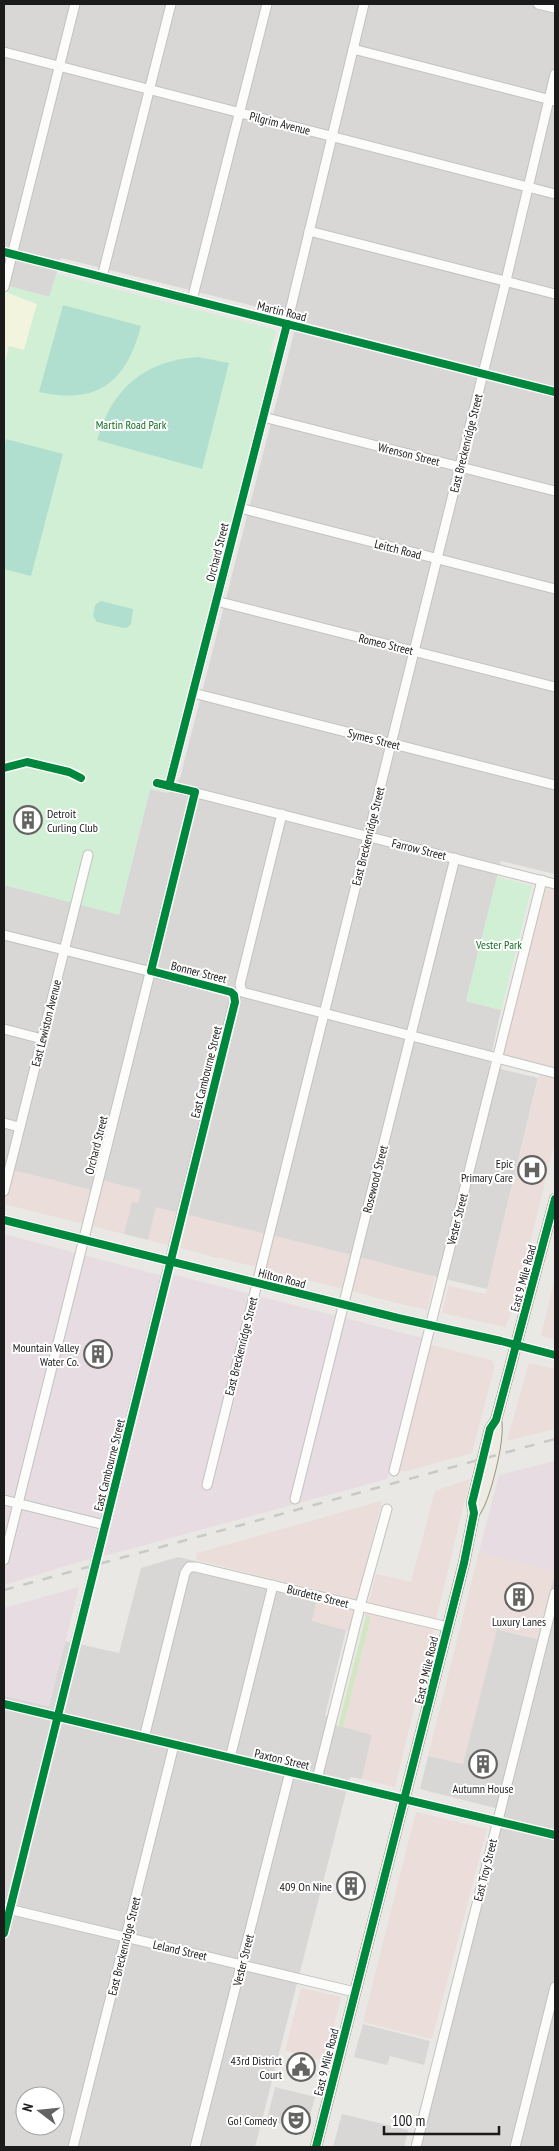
<svg xmlns="http://www.w3.org/2000/svg" width="559" height="2151" viewBox="0 0 559 2151" font-family="'PT Sans Narrow',sans-serif">
<rect width="100%" height="100%" fill="#e9e8e4"/>
<!-- residential -->
<g fill="#d8d7d5" fill-rule="evenodd">
<polygon points="4,4 555,4 555,874 501,861 466,1001 501,1010 489,1066 538,1078 487,1289 420,1273 411,1306 367,1295 363,1258 226,1225 217,1258 201,1253 190,1217 175,1213 148,1240 124,1234 131,1202 53,1180 4,1170 4,885 119,914 150,789 167,793 180,778 298,317 61,258 50,297 4,285"/>
<polygon points="479,1553 499,1630 537,1639 555,1571 555,2147 415,2147 499,1809 420,1789 428,1756 463,1764"/>
<path d="M178 1557 319 1591 312 1621 346 1630 325 1715 339 1727H343L424 1648 431 1650 418 1700 413 1699 372 1735 362 1779 350 1777 255 2147H4V1696L49 1706 65 1641 119 1653 141 1568ZM25 2096H55V2126H25Z"/>
<polygon points="363,2024 430,2041 424,2065 390,2056 387,2065 354,2057"/>
<polygon points="275,2087 315,2097 310,2116 285,2111 282,2124 267,2120"/>
<polygon points="342,2114 408,2130 404,2147 333,2147"/>
</g>
<!-- commercial -->
<g fill="#ebddd9">
<polygon points="547,881 555,883 555,1141 514,1308 505,1327 442,1313 449,1286 486,1294 541,1069 501,1058"/>
<polygon points="4,1170 26,1173 91,1190 94,1178 141,1190 138,1203 132,1202 124,1234 4,1204"/>
<polygon points="156,1207 349,1254 435,1277 427,1310 148,1240"/>
<polygon points="555,1277 555,1339 541,1336"/>
<polygon points="431,1345 493,1361 492,1364 495,1364 472,1453 407,1471 399,1471"/>
<polygon points="529,1363 555,1369 555,1429 507,1441"/>
<polygon points="470,1479 395,1787 362,1779 372,1735 343,1727 371,1618 365,1616 376,1574 411,1582 435,1491"/>
<polygon points="382,1501 349,1631 312,1621 319,1590 196,1560 197,1553"/>
<polygon points="479,1552 555,1571 538,1639 497,1629 463,1764 428,1756"/>
<polygon points="416,1812 487,1829 432,2039 363,2022"/>
<polygon points="301,1988 341,1997 325,2061 285,2051"/>
</g>
<!-- industrial -->
<g fill="#e7dce2">
<polygon points="4,1234 159,1275 175,1275 423,1338 387,1479 112,1554 92,1558 4,1585"/>
<polygon points="555,1461 555,1571 479,1552 499,1475"/>
<polygon points="79,1587 49,1706 4,1696 4,1608"/>
</g>
<!-- education -->
<polygon fill="#f2f4de" points="4,285 9,286 9,293 37,304 24,351 9,346 4,366"/>
<!-- grass -->
<polygon fill="#d2e6c3" points="366,1616 371,1617 343,1727 338,1727"/>
<!-- park -->
<g fill="#d1efd5">
<polygon points="56,274 276,330 270,353 279,355 167,793 150,789 119,915 4,885 4,366 9,346 24,350 37,304 8,293 9,286 49,297"/>
<polygon points="497,877 532,886 501,1010 466,1001"/>
</g>
<!-- pitch -->
<g fill="#b0dfd0">
<path d="M63 305 141 326C126 383 97 405 39 392Z"/>
<path d="M198 357 229 363 202 469 97 440C112 389 143 361 198 357Z"/>
<polygon points="6,439 63,454 31,576 4,569 4,449"/>
<polygon points="101,601 133,609 131,624 128,627 124,628 97,622 93,616 95,605"/>
</g>
<g fill="none" stroke-linecap="round" stroke-linejoin="round">
<defs>
<g id="minor">
<polyline points="538,4 555,8"/>
<polyline points="353,49 555,101"/>
<polyline points="4,52 555,194"/>
<polyline points="309,231 555,294"/>
<polyline points="4,252 555,392"/>
<polyline points="102,277 171,4"/>
<polyline points="4,287 75,4"/>
<polyline points="192,300 267,4"/>
<polyline points="263,417 555,491"/>
<polyline points="240,508 555,589"/>
<polyline points="216,601 555,687"/>
<polyline points="193,693 555,785"/>
<polyline points="157,783 555,884"/>
<polyline points="169,786 285,332 364,4"/>
<polyline points="282,814 240,984 242,992 555,1073"/>
<polyline points="4,935 228,991 233,993 235,998 4,1933"/>
<polyline points="4,1029 42,1039"/>
<polyline points="4,1123 19,1127"/>
<polyline points="4,1191 88,855"/>
<polyline points="4,1220 398,1318 501,1341 555,1355"/>
<polyline points="394,1471 542,880"/>
<polyline points="207,1485 504,289 555,74"/>
<polyline points="295,1499 455,858"/>
<polyline points="4,1500 105,1525"/>
<polyline points="4,1560 195,792"/>
<polyline points="4,1704 555,1835"/>
<polyline points="144,1738 185,1573 189,1567 196,1567 448,1627"/>
<polyline points="230,1758 273,1585"/>
<polyline points="317,1779 362,1599 387,1509"/>
<polyline points="4,1908 355,1992"/>
<polyline points="73,2147 174,1745"/>
<polyline points="195,2147 290,1772"/>
<polyline points="416,2147 555,1593"/>
<polyline points="515,2147 555,1987"/>
</g>
<g id="major">
<path d="M474 1513C485 1499 500 1438 496 1420"/>
<polyline points="316,2147 464,1563 474,1513 472,1503 490,1429 496,1420 555,1199"/>
</g>
</defs>
<!-- minor casing -->
<use href="#minor" stroke="#c2c2c0" stroke-width="11"/>
<!-- major casing -->
<use href="#major" stroke="#9d9782" stroke-width="12"/>
<!-- minor -->
<use href="#minor" stroke="#fcfcfb" stroke-width="9"/>
<!-- major -->
<use href="#major" stroke="#eeebe3" stroke-width="10"/>
<!-- rail -->
<polyline stroke="#c9c9c8" stroke-width="2.5" stroke-dasharray="10 10" stroke-linecap="butt" points="4,1590 555,1439"/>
<defs>
<g id="cycleway">
<polyline points="4,252 555,392"/>
<polyline points="4,768 27,762 69,772 81,778"/>
<polyline points="169,786 287,324"/>
<polyline points="4,1220 398,1318 501,1341 555,1355"/>
<polyline points="4,1704 555,1835"/>
<polyline points="4,1933 235,1002 234,995 231,992 151,971 195,792 157,783"/>
<polyline points="316,2147 464,1563 474,1513 472,1503 490,1429 496,1420 555,1199"/>
</g>
</defs>
<!-- cycleway casing -->
<use href="#cycleway" stroke="#fff" stroke-width="11"/>
<!-- cycleway -->
<use href="#cycleway" stroke="#00873e" stroke-width="8"/>
</g>
<!-- icons -->
<defs>
<symbol id="building-ring" viewBox="-11 -11 22 22"><circle r="9.5" fill="#fff" stroke="#636361" stroke-width="1.5"/><path d="M-4-6H4V6H1V3H-1V6H-4ZM-2.5-4.3h1.7v1.8h-1.7ZM.8-4.3h1.7v1.8H.8ZM-2.5-1h1.7V.8h-1.7ZM.8-1h1.7V.8H.8Z" fill="#636361"/></symbol>
<symbol id="hospital-ring" viewBox="-11 -11 22 22"><circle r="9.5" fill="#fff" stroke="#636361" stroke-width="1.5"/><path d="M-5-5h3v3.5h4V-5h3V5h-3V1.5h-4V5h-3Z" fill="#636361"/></symbol>
<symbol id="civic-ring" viewBox="-11 -11 22 22"><circle r="9.5" fill="#fff" stroke="#636361" stroke-width="1.5"/><path d="M-.6-6.5H3V-4.5H.6V-3L4-1V1h2V6H-6V1h2V-1L-.6-3ZM-1.2 2.5V6h2.4V2.5Z" fill="#636361"/></symbol>
<symbol id="theatre-ring" viewBox="-11 -11 22 22"><circle r="9.5" fill="#fff" stroke="#636361" stroke-width="1.5"/><path d="M-5-5.5Q0-4 5-5.5V0Q5 5 0 6Q-5 5-5 0ZM-3.3-2.5H-1v1.5H-3.3ZM1-2.5H3.3v1.5H1ZM-2.8 1Q0 5.5 2.8 1Z" fill="#636361"/></symbol>
</defs>
<g fill-rule="evenodd">
<use href="#building-ring" x="12" y="804" width="32" height="32"/>
<use href="#hospital-ring" x="516" y="1154" width="32" height="32"/>
<use href="#building-ring" x="82" y="1338" width="32" height="32"/>
<use href="#building-ring" x="503" y="1581" width="32" height="32"/>
<use href="#building-ring" x="467" y="1748" width="32" height="32"/>
<use href="#building-ring" x="335" y="1870" width="32" height="32"/>
<use href="#civic-ring" x="285" y="2051" width="32" height="32"/>
<use href="#theatre-ring" x="280" y="2104" width="32" height="32"/>
</g>
<g text-anchor="middle" dominant-baseline="central" stroke-width="4" stroke-linejoin="round" paint-order="stroke">
<!-- street labels -->
<g font-size="12" fill="#1b1b1b" stroke="#fff">
<text transform="translate(280 123) rotate(14)">Pilgrim Avenue</text>
<text transform="translate(282 311) rotate(14)">Martin Road</text>
<text transform="translate(466 443) rotate(-76)">East Breckenridge Street</text>
<text transform="translate(409 454) rotate(14)">Wrenson Street</text>
<text transform="translate(398 549) rotate(14)">Leitch Road</text>
<text transform="translate(217 552) rotate(-76)">Orchard Street</text>
<text transform="translate(386 644) rotate(14)">Romeo Street</text>
<text transform="translate(374 739) rotate(14)">Symes Street</text>
<text transform="translate(368 836) rotate(-76)">East Breckenridge Street</text>
<text transform="translate(419 849) rotate(14)">Farrow Street</text>
<text transform="translate(199 972) rotate(14)">Bonner Street</text>
<text transform="translate(46 1023) rotate(-76)">East Lewiston Avenue</text>
<text transform="translate(206 1072) rotate(-76)">East Cambourne Street</text>
<text transform="translate(96 1145) rotate(-76)">Orchard Street</text>
<text transform="translate(375 1179) rotate(-76)">Rosewood Street</text>
<text transform="translate(457 1219) rotate(-76)">Vester Street</text>
<text transform="translate(282 1278) rotate(14)">Hilton Road</text>
<text transform="translate(523 1278) rotate(-75)">East 9 Mile Road</text>
<text transform="translate(241 1346) rotate(-76)">East Breckenridge Street</text>
<text transform="translate(109 1465) rotate(-76)">East Cambourne Street</text>
<text transform="translate(318 1596) rotate(14)">Burdette Street</text>
<text transform="translate(426 1670) rotate(-77)">East 9 Mile Road</text>
<text transform="translate(282 1759) rotate(13)">Paxton Street</text>
<text transform="translate(485 1870) rotate(-76)">East Troy Street</text>
<text transform="translate(124 1946) rotate(-76)">East Breckenridge Street</text>
<text transform="translate(180 1950) rotate(13)">Leland Street</text>
<text transform="translate(243 1960) rotate(-76)">Vester Street</text>
<text transform="translate(326 2062) rotate(-76)">East 9 Mile Road</text>
</g>
<!-- park labels -->
<g font-size="12" fill="#117122" stroke="#fff">
<text x="131" y="424">Martin Road Park</text>
<text x="499" y="944">Vester Park</text>
</g>
<!-- poi labels -->
<g font-size="12" fill="#1b1b1b" stroke="#fff" text-anchor="end">
<text x="47" y="813" text-anchor="start">Detroit<tspan x="47" dy="14">Curling Club</tspan></text>
<text x="513" y="1163">Epic<tspan x="513" dy="14">Primary Care</tspan></text>
<text x="79" y="1347">Mountain Valley<tspan x="79" dy="14">Water Co.</tspan></text>
<text x="519" y="1621" text-anchor="middle">Luxury Lanes</text>
<text x="483" y="1788" text-anchor="middle">Autumn House</text>
<text x="332" y="1886">409 On Nine</text>
<text x="282" y="2060">43rd District<tspan x="282" dy="14">Court</tspan></text>
<text x="277" y="2120">Go! Comedy</text>
</g>
</g>
<!-- border -->
<rect width="559" height="2151" fill="none" stroke="#1b1b1b" stroke-width="10"/>
<!-- north arrow -->
<g transform="translate(40 2111) rotate(286)"><circle r="24" fill="#ffffff" stroke="#a4a4a4"/>
<path d="M0-4L9 19L0 12L-9 19Z" fill="#636361"/>
<text y="-8" font-size="14" font-weight="bold" text-anchor="middle" fill="#1b1b1b">N</text>
</g>
<!-- scale -->
<path d="M384 2126v8h115v-8" fill="none" stroke="#1b1b1b" stroke-width="2.5"/>
<text x="392" y="2126" font-size="15" fill="#1b1b1b" stroke="#ffffff" stroke-width="4" paint-order="stroke">100 m</text>
</svg>
